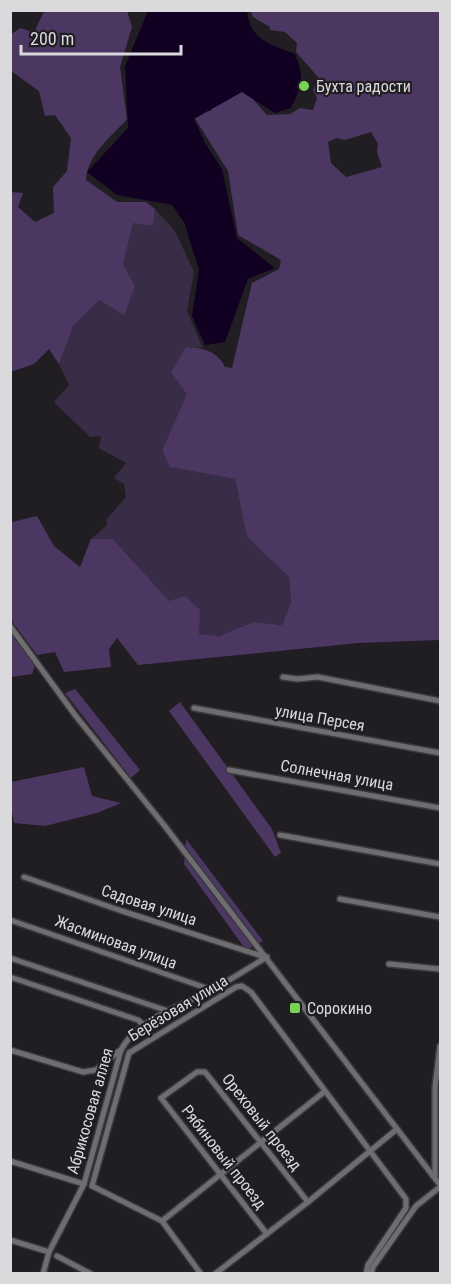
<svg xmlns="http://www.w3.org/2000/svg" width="451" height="1284" viewBox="0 0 451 1284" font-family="'Roboto Condensed',sans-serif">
<rect width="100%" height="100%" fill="#201e22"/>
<!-- green -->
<polygon fill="#392c47" points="155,209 175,231 194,272 187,311 203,348 186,347 187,394 162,450 171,467 235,479 247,537 289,577 291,603 282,625 253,622 218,636 198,634 114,540 91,539 107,525 106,520 126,497 124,484 114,478 126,463 99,448 101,436 90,437 54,402 69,385 59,364 72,326 99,300 124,314 123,265 133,222 153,226"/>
<!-- forest -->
<g fill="#4c3763" fill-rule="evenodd">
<path d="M50 11H127L132 27 120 67 127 119C111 137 87 155 86 180L117 202H146L155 209 153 226 133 223 123 265 135 286 124 315 99 300 73 326 59 364 49 349 34 364 11 372V192L23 193 18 207 35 222 54 213 53 187 67 171 71 138 55 115 45 116 39 91 11 71V34L21 28 34 33 43 13Z"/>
<path d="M251 11H440V640L358 643 138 665 117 638 109 649 111 667 64 672 55 652 37 655 11 620V520L12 522 37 516 54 546 80 567 91 539H113L169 601 185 596 200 610 199 634 219 636 253 622 282 625 291 603 289 577 247 537 235 479 170 467 162 450 187 394 171 372 186 347C204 348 217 351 225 367L232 368 252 283 279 269 281 260 238 235 228 171 194 117 193 111H211L214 102 240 91 252 98 267 115 290 114 300 108 313 110 317 98 313 90 318 77 296 52 297 43 285 32 270 30V27L253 17ZM371 132 378 144 377 152 382 167 346 177 331 163 328 142 337 138 345 140Z"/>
<polygon points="10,631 35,665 32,674 11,677"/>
<polygon points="75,689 140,770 131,778 65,693"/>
<polygon points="180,702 272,829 281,853 275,857 169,711"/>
<polygon points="84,767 92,796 121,803 97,813 45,826 14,823 11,806 11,782"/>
<polygon points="186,839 263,941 246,950 184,864"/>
</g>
<!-- water -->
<path fill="#120023" d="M148 11H247C251 41 270 44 295 54 305 78 302 85 291 108L275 113 242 92 194 119 205 143 222 169 237 238 275 268 248 279 225 342 205 345 192 316 199 270 184 222 172 205 117 195 87 172 128 128 125 66Z"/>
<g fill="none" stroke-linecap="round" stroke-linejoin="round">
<defs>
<g id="minor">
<polyline points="10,626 75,715 164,825 440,1185"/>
<polyline points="283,677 297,679 318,677 440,701"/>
<polyline points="194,708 440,753"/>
<polyline points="229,770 440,808"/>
<polyline points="280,835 440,864"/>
<polyline points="24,877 122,911 265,957"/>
<polyline points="340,899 440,917"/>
<polyline points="10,920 212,990"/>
<polyline points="10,958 168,1011"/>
<polyline points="389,964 440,969"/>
<polyline points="10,977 138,1020 145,1026"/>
<polyline points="10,1050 83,1072 96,1070 119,1051"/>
<polyline points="10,1161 84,1184"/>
<polyline points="435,1177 435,1087 440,1046"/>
<polyline points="162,1221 324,1092"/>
<polyline points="267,1234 161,1098 197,1072 205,1072 308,1202"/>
<polyline points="10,1240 49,1252"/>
<polyline points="57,1256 91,1274"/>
<path d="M43 1274 49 1252 84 1184 121 1050C136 1021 181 1005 210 991 229 981 248 968 267 957"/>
<polyline points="201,1274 162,1221 92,1186 129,1053 236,987 242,986 251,992 406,1199 406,1208 368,1265 366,1274"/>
<polyline points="215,1274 308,1202 397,1129"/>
<polyline points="371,1274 373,1267 416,1206 440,1187"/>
</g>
</defs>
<!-- minor casing -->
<use href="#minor" stroke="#3b3a3d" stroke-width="8"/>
<!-- minor -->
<use href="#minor" stroke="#6f6d71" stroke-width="5"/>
</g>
<!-- markers -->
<g fill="#79d158" stroke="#201e22" stroke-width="2">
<circle cx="304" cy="86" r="6"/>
<rect x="289" y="1002" width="12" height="12" rx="3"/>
</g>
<g text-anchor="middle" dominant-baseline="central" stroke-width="4.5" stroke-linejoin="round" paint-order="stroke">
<!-- poi labels -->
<g font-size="16" fill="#dad9dc" stroke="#201e22" text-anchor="start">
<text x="316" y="86">Бухта радости</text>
<text x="307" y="1008">Сорокино</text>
</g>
<!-- street labels -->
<g font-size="16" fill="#dad9dc" stroke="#201e22">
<text transform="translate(320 718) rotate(10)">улица Персея</text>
<text transform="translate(337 775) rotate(10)">Солнечная улица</text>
<text transform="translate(149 905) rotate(18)">Садовая улица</text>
<text transform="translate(116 942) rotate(20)">Жасминовая улица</text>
<text transform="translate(178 1008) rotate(-31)">Берёзовая улица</text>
<text transform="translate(90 1111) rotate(-74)">Абрикосовая аллея</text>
<text transform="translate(262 1122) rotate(52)">Ореховый проезд</text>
<text transform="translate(224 1157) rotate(52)">Рябиновый проезд</text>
</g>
</g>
<!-- border -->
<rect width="451" height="1284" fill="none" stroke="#dad9dc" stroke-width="24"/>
<!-- scale -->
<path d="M21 45v9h160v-9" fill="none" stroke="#dad9dc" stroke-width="3"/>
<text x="30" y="45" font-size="18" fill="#dad9dc" stroke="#201e22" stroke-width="4.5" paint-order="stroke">200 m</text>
</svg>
